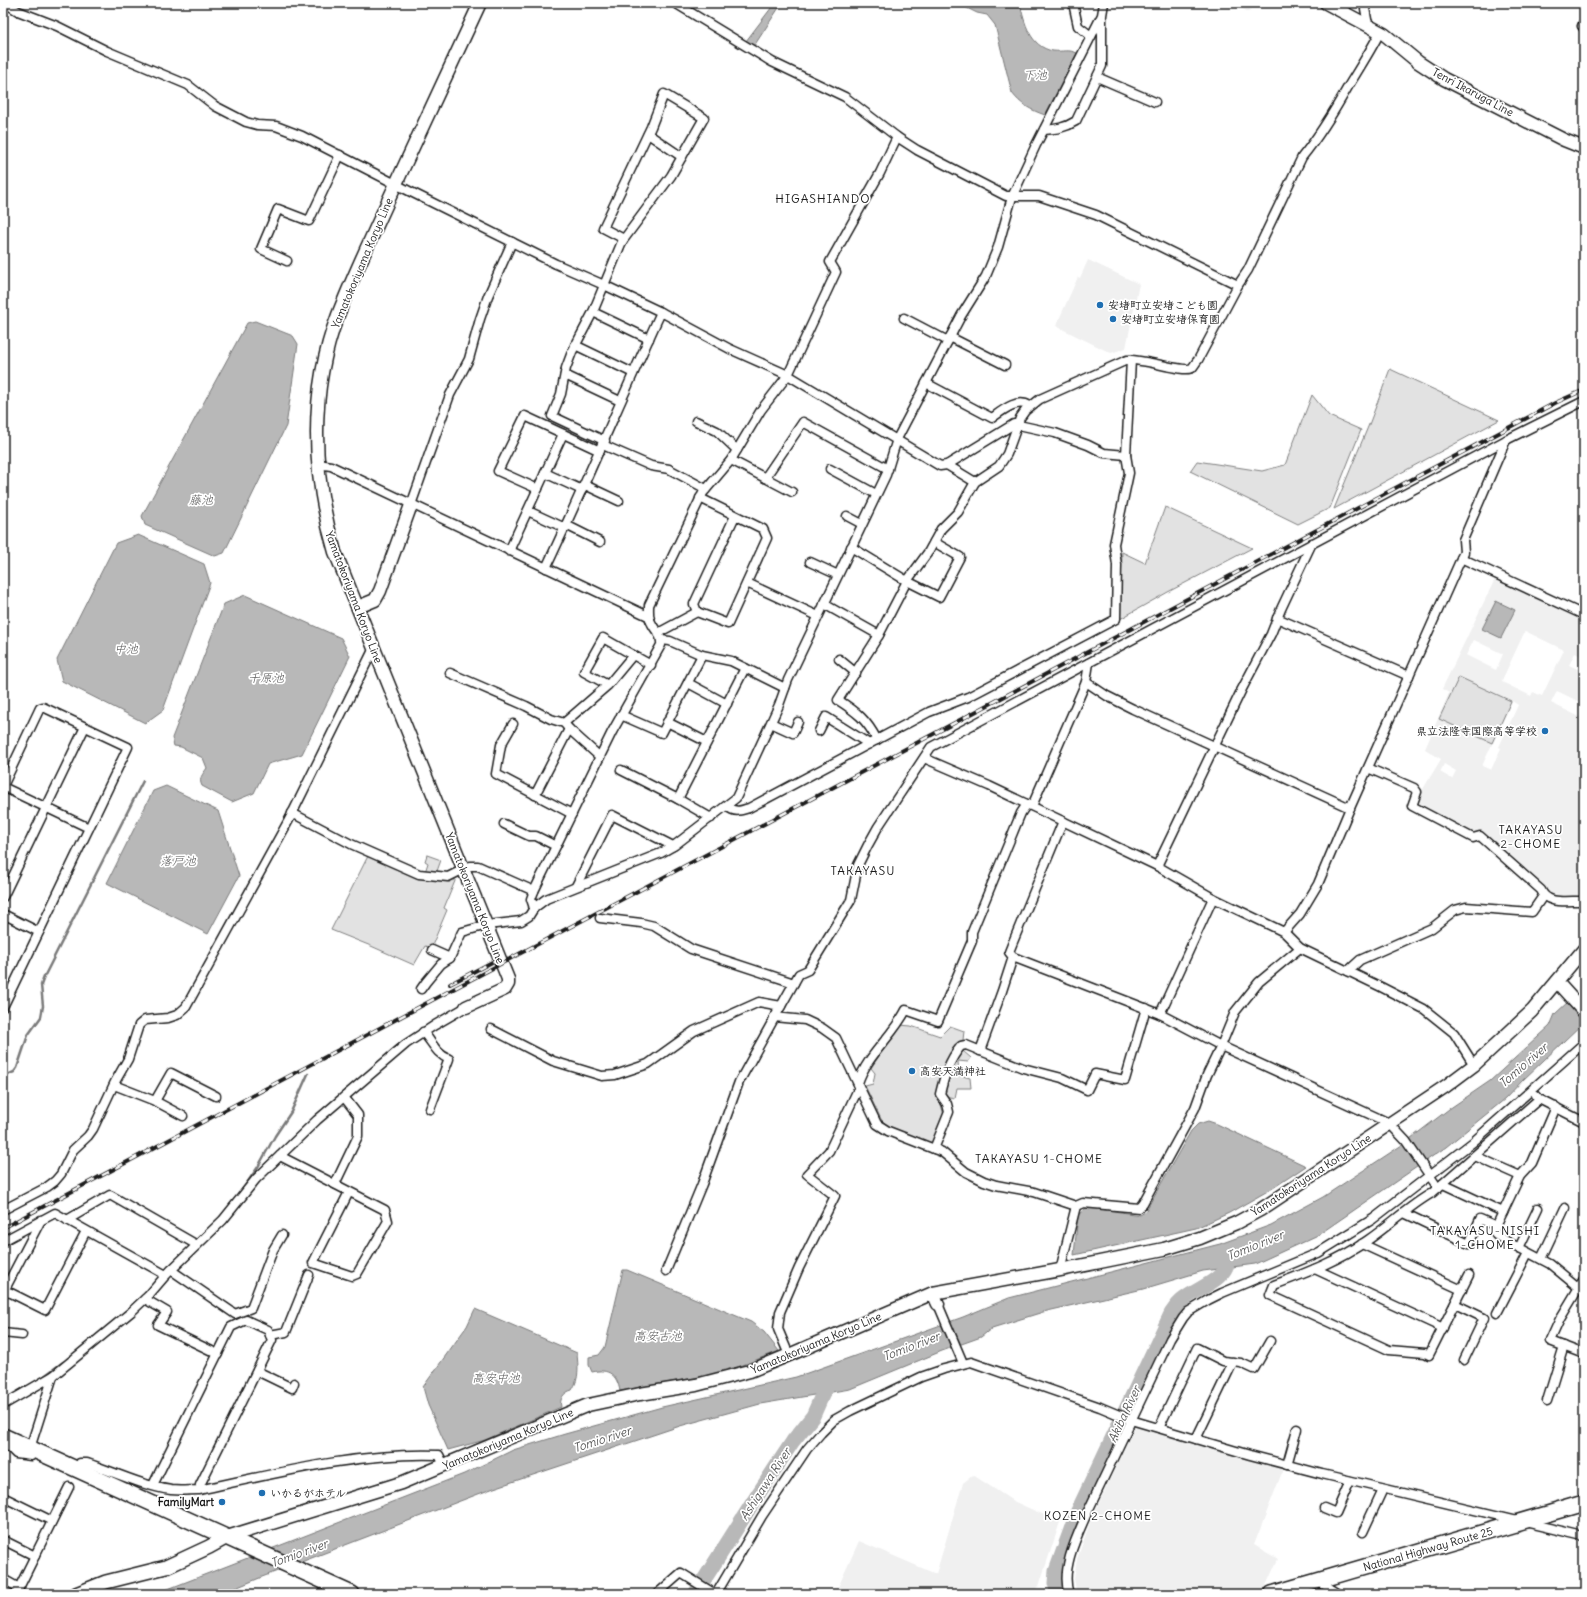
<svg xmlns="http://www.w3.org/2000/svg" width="1587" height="1597" viewBox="0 0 1587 1597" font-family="Delius,'Klee One',sans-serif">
<rect width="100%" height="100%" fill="#fff"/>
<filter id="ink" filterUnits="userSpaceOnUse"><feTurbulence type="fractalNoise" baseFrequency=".025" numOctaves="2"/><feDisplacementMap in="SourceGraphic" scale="8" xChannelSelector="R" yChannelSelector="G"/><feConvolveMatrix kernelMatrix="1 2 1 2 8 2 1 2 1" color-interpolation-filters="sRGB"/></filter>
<g filter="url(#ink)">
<!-- built -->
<g fill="#f0f0f0" fill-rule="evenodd">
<polygon points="1229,3 1254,3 1249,12"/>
<polygon points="1088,260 1139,284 1126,348 1111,353 1056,326 1078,277 1080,278"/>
<path d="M1495 579 1584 621V658L1575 653 1569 665 1584 672V689L1579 701 1584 704 1557 691 1551 703 1584 719V892L1576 896 1548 897V890L1481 832 1471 833 1414 804 1441 759 1425 749 1449 693 1442 689ZM1525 631 1564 650 1542 696 1533 692 1531 696 1502 682 1503 678ZM1474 640 1503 654 1496 670 1466 655ZM1512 701 1518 705 1499 747 1501 748 1491 770 1482 766ZM1444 764 1456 771 1452 779 1440 772Z"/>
<polygon points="1135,1426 1283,1470 1254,1545 1278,1559 1264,1590 1250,1594 1077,1594 1074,1579 1077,1559 1091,1520"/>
<polygon points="973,1475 1013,1501 1060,1522 1039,1586 1031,1594 835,1594 859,1541 936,1574 963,1483"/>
</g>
<!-- green -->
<g fill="#e2e2e2" stroke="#7f7f7f">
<polygon points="1390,369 1499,420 1334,509 1370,422"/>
<polygon points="1312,395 1329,416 1361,430 1330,508 1298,524 1190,471 1197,461 1262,471 1285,465"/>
<polygon points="1165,507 1252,548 1168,592 1120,619 1122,552 1145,563"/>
<polygon points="1459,677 1511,701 1492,743 1439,719"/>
<polygon points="369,854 419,877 455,877 455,881 444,908 447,910 431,948 425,946 414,965 371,946 331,930"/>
<polygon points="427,855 441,860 436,874 425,872 428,863 425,861"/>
<polygon points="900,1025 911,1026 940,1036 950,1026 964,1031 963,1040 955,1044 971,1058 968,1062 958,1061 959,1075 970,1078 971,1088 957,1088 955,1098 944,1096 939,1098 944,1115 932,1145 888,1127 881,1119 865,1086 873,1084 875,1073 871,1068"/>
</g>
<!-- water -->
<g fill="#b8b8b8" stroke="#7a7a7a">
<polygon points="775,3 782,3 754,46 746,41"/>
<path d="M957 3H1020C1024 22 1030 47 1053 51 1062 52 1069 49 1077 53L1045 115C1031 110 1021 105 1012 93L995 25 987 15 977 13Z"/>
<polygon points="255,321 293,336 298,344 286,426 224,553 215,556 145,525 142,516 247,323"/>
<polygon points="138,535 204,564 210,583 163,710 145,723 62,681 57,660 116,543"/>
<path d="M245 595 341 638 350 656 302 754 268 764 254 793 232 802 202 786C198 778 203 774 207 768L203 758 181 747 174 746 172 738 224 604Z"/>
<polygon points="1496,601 1515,610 1501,638 1482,629"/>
<polygon points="166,786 218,811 239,876 208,934 107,883 153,791"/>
<polygon points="1584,987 1584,1022 1523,1080 1505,1099 1446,1147 1318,1235 1255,1264 1203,1271 1143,1289 1043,1312 992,1328 981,1337 942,1351 850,1389 760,1404 680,1426 494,1488 262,1577 221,1594 155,1594 464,1474 513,1450 565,1434 662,1407 796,1377 963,1317 1009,1298 1220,1244 1271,1225 1323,1197 1402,1145 1449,1109 1490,1081 1550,1026 1555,1014"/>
<polygon points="1208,1121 1217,1124 1306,1166 1273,1188 1229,1213 1196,1228 1074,1255 1078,1215 1087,1207 1140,1215 1145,1212 1191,1131 1198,1124"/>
<path d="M623 1270H627L751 1322 764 1332 779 1351 730 1370 705 1376 620 1391C617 1375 609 1368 592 1372L589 1365V1357L599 1355 605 1347Z"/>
<path d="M475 1309 577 1353C578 1366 580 1378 572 1390 564 1392 559 1399 561 1407L485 1440 448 1450 428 1405 423 1387 467 1326Z"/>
</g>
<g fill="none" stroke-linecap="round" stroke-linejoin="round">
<!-- stream -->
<g stroke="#7a7a7a" stroke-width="2.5">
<polyline points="3,1077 14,1072 17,1068 28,1035 41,1017 43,1006 41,985 44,977 143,781"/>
<polyline points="242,1190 258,1167 275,1136 291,1112 308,1074"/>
<polyline points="166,1270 181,1255"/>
<polyline points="43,1377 63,1362"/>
</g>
<!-- river -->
<g stroke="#b8b8b8" stroke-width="15">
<polyline points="695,1594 757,1496 793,1441 813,1416 831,1375"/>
<path d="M1058 1594 1055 1583 1056 1571 1077 1513 1171 1314C1175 1308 1178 1303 1184 1299 1199 1287 1228 1280 1228 1257"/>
</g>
<defs>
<g id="street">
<polyline points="5,3 18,11 57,26 107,51 188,85 215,106 246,122 257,125 276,126 302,136 413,193 556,264 604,285 661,312 730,349 788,375 940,466 947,465 1014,424 1055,433 1088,445 1104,453 1126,455"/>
<polyline points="675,3 772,62 845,97 897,137 917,150 1006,196 1039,196 1096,215 1238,285"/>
<polyline points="1073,3 1078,26 1091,36"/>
<polyline points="1364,3 1368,25"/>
<polyline points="1584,22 1582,26 1584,28"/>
<polyline points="1097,77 1155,102"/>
<path d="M1044 130C1056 129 1065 128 1076 121L1102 66V18"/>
<polyline points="648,134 682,157"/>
<polyline points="287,261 261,249 278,209 309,221 340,155"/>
<polyline points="593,312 649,339"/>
<polyline points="904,318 948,341"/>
<polyline points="950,337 1005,365"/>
<polyline points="575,345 633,373"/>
<polyline points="565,375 620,401"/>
<path d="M926 383 992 418C1003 410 1017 398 1030 406"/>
<polyline points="696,421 717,431 737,450"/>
<polyline points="605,441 552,416 561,394 566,368 572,352 593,312 621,244 624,239 671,176 704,118 664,94 651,127 603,228 624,239"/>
<polyline points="603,445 651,466 669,469 706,489"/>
<polyline points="731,460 792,492"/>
<polyline points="318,464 331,466 648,616"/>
<polyline points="947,465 975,482"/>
<polyline points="830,469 876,494"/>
<polyline points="545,473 582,490"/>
<polyline points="765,478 803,422 888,469"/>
<polyline points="585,485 619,501"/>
<polyline points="538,489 498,471 525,416 600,451"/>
<polyline points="700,498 763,529 767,538 728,624 697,612 694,604 735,516"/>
<polyline points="411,505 450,395 469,359 480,319 488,296 512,242"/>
<polyline points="528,511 565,528"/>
<polyline points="847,516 862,524"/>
<polyline points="566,525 600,542"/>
<polyline points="851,547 907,581 939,597 960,557 934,542"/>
<polyline points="509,551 563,434"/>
<polyline points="1461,558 1584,615"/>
<polyline points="810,562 838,575"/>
<path d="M546 568C586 483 622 397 661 312"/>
<polyline points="747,583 818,616"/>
<polyline points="824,604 879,635"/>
<polyline points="1277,618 1409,676"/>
<polyline points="658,633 697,612"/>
<polyline points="661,640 670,641 702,655 731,661 785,688"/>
<polyline points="633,655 651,665"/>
<polyline points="839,659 856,673"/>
<polyline points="450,673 526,706 551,719 564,723 569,729 600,757"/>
<polyline points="1086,682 1107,696 1133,709 1350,808"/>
<polyline points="688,683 727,704"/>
<polyline points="621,715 662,733 702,655"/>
<polyline points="667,722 707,742"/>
<polyline points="564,723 608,685 633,655 603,638 584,672 608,685"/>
<polyline points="771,723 793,733 798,722"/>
<polyline points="513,724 501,745 496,774 572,814"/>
<polyline points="819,731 826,717 869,744"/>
<path d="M877 740C867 720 857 712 838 700L879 635 907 581 929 551 941 529 958 512 975 482 999 466 1007 454 1020 418 1025 411 1040 399 1127 360C1142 358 1184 373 1192 368 1194 366 1196 362 1198 360L1238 285 1248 270 1302 157C1320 135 1335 110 1349 85 1360 67 1371 50 1380 32"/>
<polyline points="924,758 989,786 1157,866 1213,898 1284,932 1300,948 1381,987 1424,1009 1454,1033 1474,1065"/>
<path d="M1368 768 1414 788 1417 792 1412 806 1473 838 1480 836 1541 890C1547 906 1570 900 1584 901"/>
<polyline points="621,770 678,799 711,818"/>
<polyline points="3,786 40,708 43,707 128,747 3,1007"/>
<polyline points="3,787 89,828"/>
<polyline points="535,795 569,729"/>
<polyline points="678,799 745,668"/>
<path d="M727 806C734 813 740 811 749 808L929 712 968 697 1116 619 1117 565 1114 544 1129 473 1126 455 1131 360"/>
<polyline points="1032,806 1086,682 1089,663"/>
<polyline points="292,813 351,844 419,874 448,877 470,866 478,866 534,891"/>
<polyline points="1063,821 1013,942 1009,952 1013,957 1160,1014 1221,1046 1389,1123 1406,1141 1438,1188"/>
<polyline points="504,824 529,836 536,836 556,846"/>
<polyline points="1157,866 1242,689 1271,634 1281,609 1312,543"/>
<polyline points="576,886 612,815 673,846"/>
<polyline points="3,897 85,727"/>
<path d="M534 908 531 899 534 891 612 732 661 645C662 635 656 632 652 624 648 618 649 612 649 605L703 493 731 460 761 410 788 375 836 272 830 262 880 173 897 137"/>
<polyline points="3,914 39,932"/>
<polyline points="600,918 641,923 654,926 691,949 794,983"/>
<polyline points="1284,932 1300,914 1318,884 1350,808 1464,552 1463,540 1506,440"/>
<polyline points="432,950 450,958"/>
<polyline points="1348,971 1360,960 1432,928 1455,910 1466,907 1532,912 1543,896"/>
<polyline points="421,989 426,982 441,964 450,958 462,932 487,925 521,921 529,916 534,908 546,899 661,853 675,845 736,798 779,705 788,680 886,475 897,439 961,316 986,276 998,247 1012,197 1036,145 1102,15 1104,3"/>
<polyline points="781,1006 799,974 808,970 851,900 858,865 868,845 878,827 931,747 1506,440 1584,401"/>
<polyline points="1160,1014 1213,898"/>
<polyline points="774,1017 805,1020 822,1028 836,1038 877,1124 888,1131 942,1152 966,1172 984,1181 996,1185 1034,1192 1076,1206 1083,1203 1139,1208 1143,1203 1195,1108 1207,1075 1221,1046 1235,1012 1259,982 1300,948"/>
<polyline points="491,1029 553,1061 602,1076 615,1075 648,1064 694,1031 759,1002 781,1006 739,1082 702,1184 666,1271"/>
<path d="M423 1032C433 1043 436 1054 449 1059L430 1109"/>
<polyline points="980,1051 1002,991 1013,957"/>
<path d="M858 1083C867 1055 893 1036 906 1010L938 1021 972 941V932L1021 813 1027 804"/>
<polyline points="114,1085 155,1101 183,1116"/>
<polyline points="1536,1095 1539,1099 1584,1122"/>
<polyline points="155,1101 171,1073 216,1096"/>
<polyline points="1556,1107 1532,1163 1520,1176 1494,1231 1496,1235 1508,1242 1550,1264 1579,1288"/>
<path d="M934 1149 949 1112 947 1104 940 1094C944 1077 949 1060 961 1046L966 1045 1023 1068 1062 1078 1087 1090 1095 1074 1125 1080 1146 1008"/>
<polyline points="280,1156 385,1210 388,1221 357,1274 352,1276 313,1263 349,1192"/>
<polyline points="1475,1156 1520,1176"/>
<polyline points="335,1184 358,1136 358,1115 344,1097"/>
<polyline points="1443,1184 1503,1212"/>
<polyline points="3,1210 47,1187 55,1181 61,1174 73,1150 88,1136 93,1129 115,1082 128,1059 139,1025 145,1020 168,1018 177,1015 186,1007 290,818 374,648"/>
<polyline points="1404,1213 1469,1244 1480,1219 1496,1226"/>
<polyline points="67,1220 110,1195 197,1245"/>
<polyline points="3,1241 55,1213 166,1275"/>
<polyline points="1362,1244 1462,1290"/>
<polyline points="1519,1248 1538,1208"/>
<polyline points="1541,1259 1565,1208"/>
<polyline points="1315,1269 1443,1328"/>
<polyline points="171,1270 235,1314 251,1308 273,1250 282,1235"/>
<polyline points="1060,1270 1076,1206"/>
<path d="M1469 1275 1429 1355 1425 1353 1389 1350 1270 1295 1274 1285C1306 1273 1340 1260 1368 1240 1390 1225 1409 1206 1432 1193L1539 1099"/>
<polyline points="1584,1279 1560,1319 1550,1341 1584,1354"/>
<polyline points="3,1291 11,1293 45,1310 86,1231"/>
<polyline points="4,1291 41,1220"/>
<polyline points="145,1299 167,1312 158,1325 218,1354"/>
<polyline points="938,1304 963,1363"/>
<polyline points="1455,1304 1484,1318 1464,1360"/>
<polyline points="1497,1313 1528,1253"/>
<polyline points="3,1333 22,1335"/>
<polyline points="270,1335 286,1332 309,1275"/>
<polyline points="789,1355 778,1329 780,1312 799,1268 835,1196 807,1174 829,1151 859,1087"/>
<polyline points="257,1371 292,1388 294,1383"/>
<polyline points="1547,1401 1564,1346"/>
<polyline points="3,1405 53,1376"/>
<polyline points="1159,1428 1197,1348 1223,1361 1241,1363 1254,1369 1270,1341"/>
<polyline points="1196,1439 1233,1362"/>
<polyline points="3,1444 9,1447 16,1454 31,1456 34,1450 32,1442 53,1376 131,1312 148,1296 166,1275 223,1220 256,1179 317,1120 406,1044 435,1025 466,1007"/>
<polyline points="1287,1465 1297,1429"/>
<path d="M77 1470 80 1463H87C114 1472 143 1486 171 1490 180 1491 190 1490 199 1490 278 1473 358 1452 439 1455L444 1465"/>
<polyline points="153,1485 231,1327 246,1320 268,1330 272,1340 200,1485"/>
<polyline points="3,1497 52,1521"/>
<polyline points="1324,1508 1336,1513 1350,1481"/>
<polyline points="1363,1532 1383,1489"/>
<polyline points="3,1540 35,1556"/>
<polyline points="3,1579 19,1588"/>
<polyline points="1318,1581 1339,1594"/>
<polyline points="16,1594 69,1487"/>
<polyline points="657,1594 681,1573 715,1594"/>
<polyline points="716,1594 762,1516 807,1449 821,1433 834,1420 850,1411 921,1377 944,1369 971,1362 1100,1407 1131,1420 1250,1455 1322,1474 1584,1536"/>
<path d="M1069 1594C1060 1569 1078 1534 1088 1511L1170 1339 1183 1318 1188 1312 1208 1300 1222 1293 1318 1253 1373 1219 1473 1142 1584 1043"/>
</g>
<g id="secondary">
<polyline points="1326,3 1384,34 1418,62 1444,79 1564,140 1584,148"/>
<polyline points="358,607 375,600 380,591 411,505"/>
<polyline points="1557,982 1584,1012"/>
<path d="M466 1007 505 989 508 984V979L335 552C312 476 309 390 338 315 353 276 371 239 388 201 418 135 449 69 480 3"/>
<polyline points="933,1293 938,1304"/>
<polyline points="227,1537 401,1483 588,1405 640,1394 696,1385 750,1371 789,1355 933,1293 1060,1270 1164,1249 1200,1238 1236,1223 1260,1210 1446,1086 1474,1065 1532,1011 1584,949"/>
</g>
<polyline id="primary" points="76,1594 106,1582 166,1567 209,1547 227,1537"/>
<g id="highway">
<polyline points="3,1436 352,1594"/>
<polyline points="1272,1594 1584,1503"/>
</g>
</defs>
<!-- street casing -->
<use href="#street" stroke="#1c1c1c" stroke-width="11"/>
<!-- secondary casing -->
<use href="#secondary" stroke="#1c1c1c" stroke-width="15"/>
<!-- primary casing -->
<use href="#primary" stroke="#1c1c1c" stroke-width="16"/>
<!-- highway casing -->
<use href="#highway" stroke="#1c1c1c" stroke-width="18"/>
<!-- street -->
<use href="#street" stroke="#fff" stroke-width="8"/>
<!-- secondary -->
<use href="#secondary" stroke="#fff" stroke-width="12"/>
<!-- primary -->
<use href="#primary" stroke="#fff" stroke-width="13"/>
<!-- highway -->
<use href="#highway" stroke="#fff" stroke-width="15"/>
<defs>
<g id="rail">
<polyline points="450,984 496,960"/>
<polyline points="3,1228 990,704 1555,403 1584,390"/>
</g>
</defs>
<!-- rail casing -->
<use href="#rail" stroke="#1c1c1c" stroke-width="4"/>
<!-- rail -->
<use href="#rail" stroke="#fff" stroke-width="2.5" stroke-dasharray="8" stroke-linecap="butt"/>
</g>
</g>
<!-- markers -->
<g fill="#1f6fb2" stroke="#fff" stroke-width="1.5">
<circle cx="1100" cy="305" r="4"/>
<circle cx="1113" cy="319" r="4"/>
<circle cx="1545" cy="731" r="4"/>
<circle cx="912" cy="1071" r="4"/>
<circle cx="262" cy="1493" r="4"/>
<circle cx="222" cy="1502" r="4"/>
</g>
<g text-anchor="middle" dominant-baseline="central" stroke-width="3.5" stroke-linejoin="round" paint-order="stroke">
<!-- street labels -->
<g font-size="11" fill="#1c1c1c" stroke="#fff">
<text transform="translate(1473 92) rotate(28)">Tenri Ikaruga Line</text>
<text transform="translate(362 263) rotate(-67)">Yamatokoriyama Koryo Line</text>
<text transform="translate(354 597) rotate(69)">Yamatokoriyama Koryo Line</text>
<text transform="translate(475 898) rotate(68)">Yamatokoriyama Koryo Line</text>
<text transform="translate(1311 1175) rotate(-33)">Yamatokoriyama Koryo Line</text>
<text transform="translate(816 1343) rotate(-23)">Yamatokoriyama Koryo Line</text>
<text transform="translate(508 1439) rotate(-23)">Yamatokoriyama Koryo Line</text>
<text transform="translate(1428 1549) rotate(-16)">National Highway Route 25</text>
</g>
<!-- poi labels -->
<g font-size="11" font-weight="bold" fill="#1c1c1c" stroke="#fff" text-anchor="start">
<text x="1108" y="305">安堵町立安堵こども園</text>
<text x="1121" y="319">安堵町立安堵保育園</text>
<text x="1537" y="731" text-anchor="end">県立法隆寺国際高等学校</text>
<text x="920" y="1071">高安天満神社</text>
<text x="270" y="1493">いかるがホテル</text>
<text x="214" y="1502" text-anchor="end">FamilyMart</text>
</g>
<!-- water labels -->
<g font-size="12" font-style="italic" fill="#5a5a5a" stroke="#fff">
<text x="1035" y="74">下池</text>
<text x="201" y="499">藤池</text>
<text x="126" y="648">中池</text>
<text x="266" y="677">千原池</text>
<text x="178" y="860">落戸池</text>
<text transform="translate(1523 1065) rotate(-41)">Tomio river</text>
<text transform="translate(1255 1245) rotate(-22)">Tomio river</text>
<text x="658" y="1335">高安古池</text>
<text transform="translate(911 1346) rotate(-21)">Tomio river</text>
<text x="496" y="1377">高安中池</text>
<text transform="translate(1124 1414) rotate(-65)">Akiba River</text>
<text transform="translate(602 1439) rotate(-18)">Tomio river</text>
<text transform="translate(765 1484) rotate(-57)">Ashigawa River</text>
<text transform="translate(299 1553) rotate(-20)">Tomio river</text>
</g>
<!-- neighbourhood labels -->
<g font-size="12" letter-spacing="1" fill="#1c1c1c" stroke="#fff">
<text x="823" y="198">HIGASHIANDO</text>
<text x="1531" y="829">TAKAYASU<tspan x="1531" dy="14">2-CHOME</tspan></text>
<text x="863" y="870">TAKAYASU</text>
<text x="1039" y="1158">TAKAYASU 1-CHOME</text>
<text x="1485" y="1230">TAKAYASU-NISHI<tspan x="1485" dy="14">1-CHOME</tspan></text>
<text x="1098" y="1515">KOZEN 2-CHOME</text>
</g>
</g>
<!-- margin -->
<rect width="1587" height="1597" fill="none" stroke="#fff" stroke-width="16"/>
<rect x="8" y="8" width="1571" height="1581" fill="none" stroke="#1c1c1c" stroke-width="1.5" filter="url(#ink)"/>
</svg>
